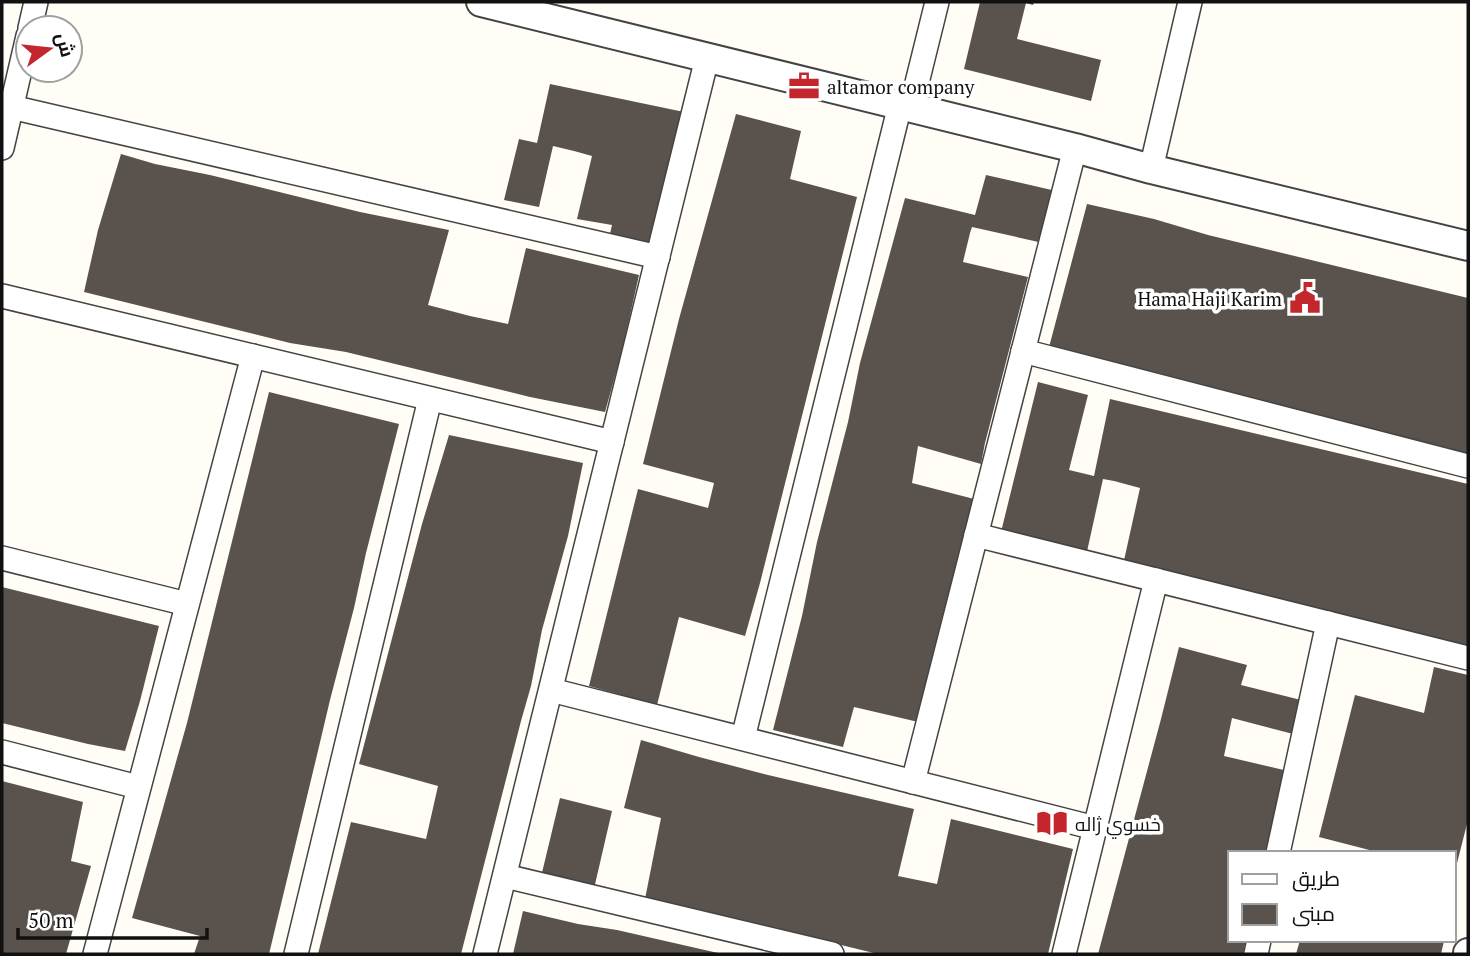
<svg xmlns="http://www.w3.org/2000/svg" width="1470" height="956" viewBox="0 0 1470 956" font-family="'PT Serif',Cairo,serif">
<rect width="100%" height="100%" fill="#fffdf5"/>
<!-- building -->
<g fill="#5a524d">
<polygon points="980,2 1034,2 1033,5 1026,3 1017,39 1101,60 1091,101 964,69"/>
<polygon points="550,84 684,112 653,244 610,234 612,225 577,219 592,156 574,151 553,146 539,207 504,200 519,139 537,143"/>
<polygon points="736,114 801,131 790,179 857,197 760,583 745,636 679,617 657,705 589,686 638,489 708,508 714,483 643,464 679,319"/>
<polygon points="121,154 155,164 210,175 360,212 449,230 428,305 470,316 508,324 526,248 639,275 622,351 605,412 530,397 346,352 290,343 84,292 98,230"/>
<polygon points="986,175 1056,191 1043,243 972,227 970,233 963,262 1028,277 985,443 981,464 918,446 912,483 978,500 927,724 854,707 843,747 773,730 802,616 817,542 848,422 860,363 905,198 975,215"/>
<polygon points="1087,204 1154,219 1208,235 1468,298 1468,458 1048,351"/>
<polygon points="1038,382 1088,395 1069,470 1094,476 1110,399 1468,484 1468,649 1123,565 1140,488 1114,481 1103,479 1086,556 1000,536"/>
<polygon points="269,392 399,424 366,553 354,608 330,700 317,755 269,954 194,954 200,936 132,918 187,723"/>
<polygon points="449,435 583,463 568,536 542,630 531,686 521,721 461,954 318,954 351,822 426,839 438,786 359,764 422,524"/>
<polygon points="2,587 159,626 140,701 125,751 88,744 2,723"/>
<polygon points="1179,647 1247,665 1241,685 1305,701 1297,735 1232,718 1224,756 1288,771 1269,853 1230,853 1230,940 1246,940 1243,954 1098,954 1161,719"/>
<polygon points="1434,667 1468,675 1468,820 1455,871 1454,853 1381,853 1319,837 1355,695 1424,713"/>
<polygon points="641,740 699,757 768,775 914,809 898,876 937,884 951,819 1073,849 1048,954 878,954 698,910 645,899 661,818 624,808"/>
<polygon points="2,781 83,802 71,861 91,866 66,954 2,954"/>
<polygon points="560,798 612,811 593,893 540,881"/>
<polygon points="523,911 578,924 617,930 718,953 718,954 513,954"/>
<polygon points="1300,940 1441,940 1444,941 1441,954 1296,954"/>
</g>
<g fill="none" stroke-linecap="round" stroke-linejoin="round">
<defs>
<g id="minor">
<polyline points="30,28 36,2"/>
<polyline points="11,107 658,257"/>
<polyline points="911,107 937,2"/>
<polyline points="2,148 28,36"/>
<polyline points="1151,169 1190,2"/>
<polyline points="2,296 612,442"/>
<polyline points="1023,351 1468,466"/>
<polyline points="976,535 1468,658"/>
<polyline points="2,558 187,604"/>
<polyline points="551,690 1095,828"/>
<polyline points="743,738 900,105"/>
<polyline points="2,752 138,787"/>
<polyline points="913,782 1075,148"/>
<polyline points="1278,853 1328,623"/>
<polyline points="505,876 832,954"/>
<polyline points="95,954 253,356"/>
<polyline points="296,954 430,399"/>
<polyline points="485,954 707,58"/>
<polyline points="1064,954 1156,580"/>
<polyline points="1256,954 1259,940"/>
</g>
<g id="tertiary">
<polyline points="481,2 1075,148 1151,169 1468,246"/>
<polyline points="1468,954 1468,953"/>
</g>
</defs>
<!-- minor casing -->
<use href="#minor" stroke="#444" stroke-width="26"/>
<!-- tertiary casing -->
<use href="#tertiary" stroke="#444" stroke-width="32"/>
<!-- minor -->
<use href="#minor" stroke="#fff" stroke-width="23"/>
<!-- tertiary -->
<use href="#tertiary" stroke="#fff" stroke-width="28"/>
</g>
<!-- icons -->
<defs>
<symbol id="office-bare" viewBox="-9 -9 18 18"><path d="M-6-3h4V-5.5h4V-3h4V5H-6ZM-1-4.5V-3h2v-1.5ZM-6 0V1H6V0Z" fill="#c4262e" stroke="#fff" stroke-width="2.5" paint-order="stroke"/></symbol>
<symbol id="civic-bare" viewBox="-9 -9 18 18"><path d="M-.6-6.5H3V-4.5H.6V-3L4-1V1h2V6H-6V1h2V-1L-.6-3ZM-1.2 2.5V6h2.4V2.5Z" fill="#c4262e" stroke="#fff" stroke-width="2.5" paint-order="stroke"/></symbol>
<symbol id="library-bare" viewBox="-9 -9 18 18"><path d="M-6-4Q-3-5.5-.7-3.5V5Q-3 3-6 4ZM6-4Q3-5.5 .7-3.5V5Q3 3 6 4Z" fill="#c4262e" stroke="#fff" stroke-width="2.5" paint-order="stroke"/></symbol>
</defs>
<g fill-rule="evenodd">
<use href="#office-bare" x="782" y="64" width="44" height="44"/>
<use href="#civic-bare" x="1283" y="276" width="44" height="44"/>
<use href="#library-bare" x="1030" y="801" width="44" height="44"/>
</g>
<g text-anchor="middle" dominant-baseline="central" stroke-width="7" stroke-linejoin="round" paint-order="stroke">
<!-- poi labels -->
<g font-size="19" fill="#111" stroke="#fff" text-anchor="start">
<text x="827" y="86">altamor company</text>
<text x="1282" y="298" text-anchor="end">Hama Haji Karim</text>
<text x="1075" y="823">خسوي ژاله</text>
</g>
</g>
<!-- border -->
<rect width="1470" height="956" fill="none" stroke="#111111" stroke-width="7"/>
<!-- legend -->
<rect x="1228" y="851" width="228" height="91" fill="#ffffff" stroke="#a0a0a0" stroke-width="2"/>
<rect x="1242" y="874" width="35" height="10" fill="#ffffff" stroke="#a0a0a0" stroke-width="2"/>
<text x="1292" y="886" font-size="21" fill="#111111">طريق</text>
<rect x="1242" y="904" width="35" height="21" fill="#5a524d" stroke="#a0a0a0" stroke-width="2"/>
<text x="1292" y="921" font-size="21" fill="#111111">مبنى</text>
<!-- north arrow -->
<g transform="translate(49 49) rotate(75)"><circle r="33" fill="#ffffff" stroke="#a0a0a0" stroke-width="2"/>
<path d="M0-5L12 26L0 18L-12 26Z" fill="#c4262e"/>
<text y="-10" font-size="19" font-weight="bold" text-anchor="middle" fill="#111111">ش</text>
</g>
<!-- scale -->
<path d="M18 928v10h189v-10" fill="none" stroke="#111111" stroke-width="3.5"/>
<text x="28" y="928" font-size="21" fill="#111111" stroke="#ffffff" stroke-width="5" paint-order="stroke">50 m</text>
</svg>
